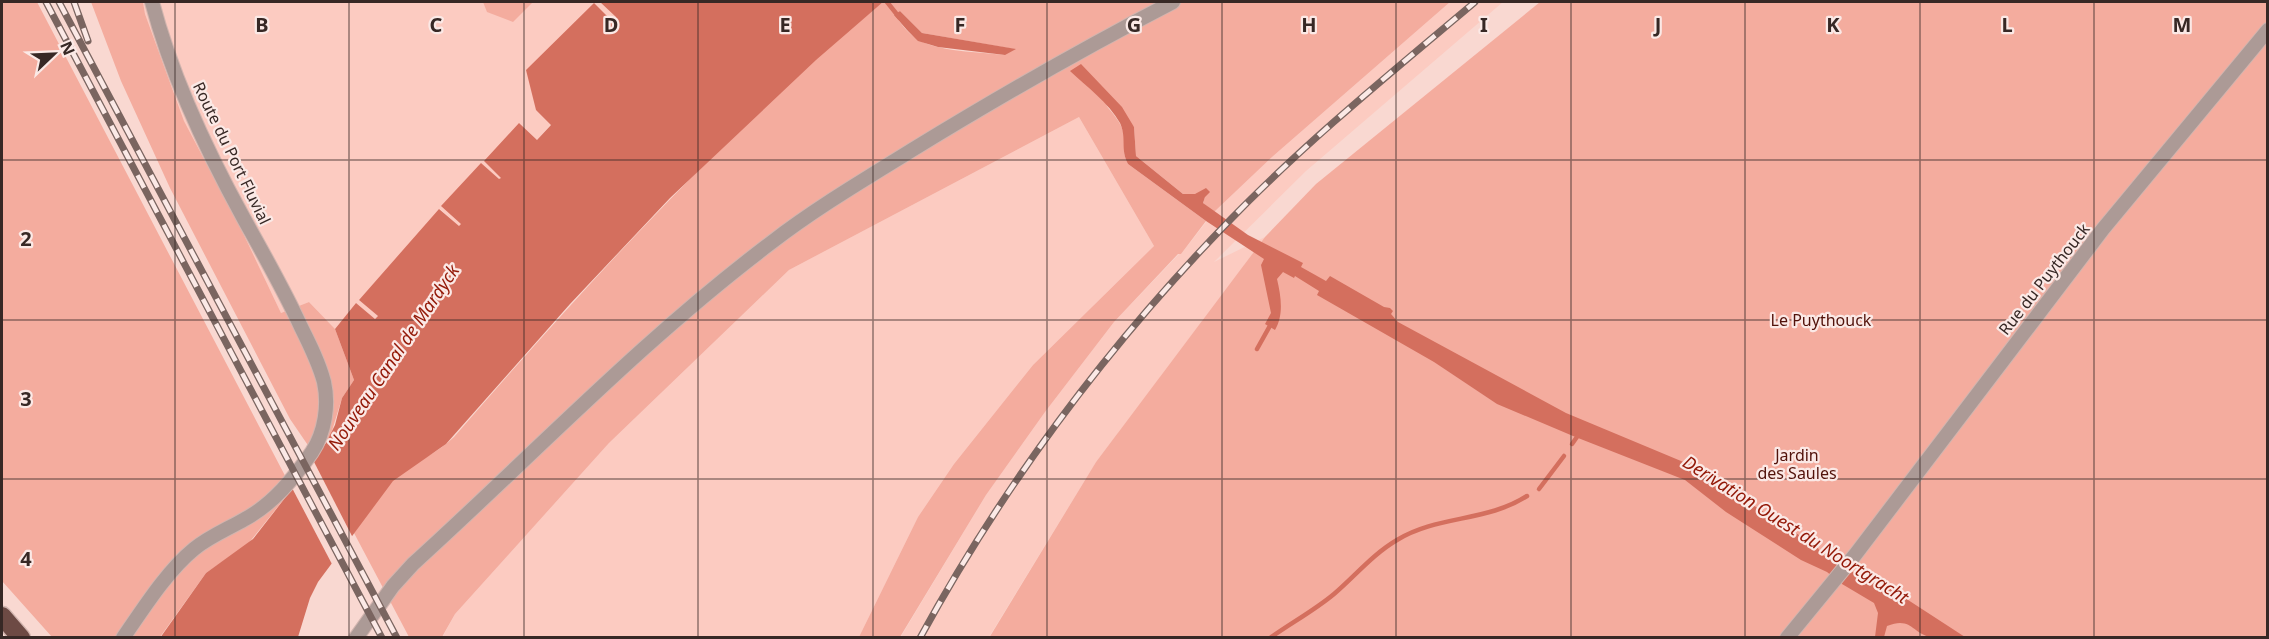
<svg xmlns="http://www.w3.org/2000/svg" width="2269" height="639" viewBox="0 0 2269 639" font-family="'Noto Sans',sans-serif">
<rect width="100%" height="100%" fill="#f9d8d1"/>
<!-- built -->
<g fill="#fccbc1">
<polygon points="143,2 600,2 616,17 612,21 593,3 551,124 537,140 519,123 502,178 442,206 462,224 459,226 440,209 359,300 378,316 375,319 356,303 335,329 309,302 281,313 243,233 184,121 145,14"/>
<polygon points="1450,2 1503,2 1306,171 1214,262 1265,237 1096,462 989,637 900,638 986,495 1045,412 1114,322 1179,254 1181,254 1214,212 1272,157"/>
<polygon points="1079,117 1154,246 1033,365 954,464 918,517 859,637 442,638 455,614 609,443 789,270"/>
</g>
<!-- green -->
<g fill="#f4ac9e" fill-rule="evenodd">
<polygon points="2,2 37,2 292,489 248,544 206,573 160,637 52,637 2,581"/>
<polygon points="91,2 143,2 145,14 184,121 243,233 281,313 309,302 335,329 354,380 342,398 331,434 316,457 290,419 170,188 121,81"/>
<polygon points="483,2 533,2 513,22 487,12"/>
<path d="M883 2H1450L1272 157 1214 212 1203 203 1205 197 1183 194 1136 156 1134 127 1106 105C1113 114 1122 123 1124 135 1125 147 1122 153 1128 164L1206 221 1181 254H1178L1114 322 1045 412 986 495 900 637H859L918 517 954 464 1033 365 1154 246 1079 117 789 270 609 443 455 614 442 637H409L354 533C366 516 384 487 400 474 418 460 438 453 454 437 588 283 725 131 883 2ZM900 11 922 33 1014 49 1004 55C981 52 937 52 917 39 908 33 901 24 895 15Z"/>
<polygon points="1540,2 2267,2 2267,637 989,638 1096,462 1265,237 1316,184"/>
</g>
<!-- water -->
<g fill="#d46f5e">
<polygon points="600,2 883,2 816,60 670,198 570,304 446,444 393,481 318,582 310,598 298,637 160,638 206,573 253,539 292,489 326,443 335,425 342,398 354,380 335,329 356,303 375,319 378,316 359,300 439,209 459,226 461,224 441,206 481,163 499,179 501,178 484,161 519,123 537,140 551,125 536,110 526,70 594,3 612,21 616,17"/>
<polygon points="900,11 922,33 1016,49 1005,55 938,47 918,41 907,30 894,15"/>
<path d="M1081 64 1122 107 1134 127 1136 156 1183 194H1195L1206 188 1210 192 1205 197 1203 203 1248 235 1303 263 1301 267 1326 281 1330 276 1384 307 1390 308 1393 311 1391 314 1398 322 1566 413 1693 466 1799 535 1818 548 1821 554 1858 575 1885 585 1965 637C1954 637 1942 639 1931 637 1912 634 1912 616 1887 626L1884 637H1875L1878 613 1874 603 1842 584 1827 572 1801 560 1726 512 1685 480 1573 436 1497 404 1434 362 1317 295 1319 291 1295 276 1294 278 1283 272 1277 279C1281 296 1284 315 1275 330L1265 324 1271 313 1261 265 1264 259 1206 221 1128 164C1120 149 1127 138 1120 123 1109 103 1086 86 1070 71Z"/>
</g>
<!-- pier -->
<polygon fill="#f9d8d1" points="312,458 353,538 333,566 291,486"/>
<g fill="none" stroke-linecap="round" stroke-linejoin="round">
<!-- stream -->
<g stroke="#d46f5e" stroke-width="4.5">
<polyline points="887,2 899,17"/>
<polyline points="1257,349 1272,322"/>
<polyline points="1572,444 1579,434"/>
<polyline points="1539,489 1564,456"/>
<path d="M1270 638C1291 623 1315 610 1334 594 1355 576 1373 554 1397 540 1438 515 1487 522 1527 496"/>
</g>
<defs>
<g id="minor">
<path d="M123 638C143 609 167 571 194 549 210 536 228 529 245 519 273 504 294 478 312 452 325 432 329 405 324 382 319 363 310 345 301 327 284 290 264 255 244 219 206 150 172 78 152 2"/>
<path d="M356 638 393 586 413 564C532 456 643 339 772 242 816 208 864 180 912 150 997 98 1084 48 1173 2"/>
<polyline points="1787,638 1855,555 2103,229 2268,30"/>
</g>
<polyline id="motorway" points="2,616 21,638"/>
</defs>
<!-- minor casing -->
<use href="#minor" stroke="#d2b5af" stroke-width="16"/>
<!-- motorway casing -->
<use href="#motorway" stroke="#d2b5af" stroke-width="21"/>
<!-- minor -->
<use href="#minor" stroke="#ac9a96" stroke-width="14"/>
<!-- motorway -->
<use href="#motorway" stroke="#6d4a44" stroke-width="18"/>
<defs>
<g id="rail">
<polyline points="46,2 382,638"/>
<polyline points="59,2 397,638"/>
<polyline points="74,2 88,41"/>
<path d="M920 638C1004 484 1109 344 1231 219 1307 141 1392 72 1475 2"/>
</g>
</defs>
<!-- rail casing -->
<use href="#rail" stroke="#7a6560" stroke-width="7"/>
<!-- rail -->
<use href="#rail" stroke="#fbe9e6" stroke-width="4.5" stroke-dasharray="14" stroke-linecap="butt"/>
</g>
<!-- grid -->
<path fill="none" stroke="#372825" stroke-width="1.5" stroke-opacity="0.55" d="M175 2V638M349 2V638M524 2V638M698 2V638M873 2V638M1047 2V638M1222 2V638M1396 2V638M1571 2V638M1745 2V638M1920 2V638M2094 2V638M2 160H2268M2 320H2268M2 479H2268"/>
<g text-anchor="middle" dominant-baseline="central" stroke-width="4.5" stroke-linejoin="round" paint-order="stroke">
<!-- street labels -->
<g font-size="16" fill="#372825" stroke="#fbe9e6">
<text transform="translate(232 153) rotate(64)">Route du Port Fluvial</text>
<text transform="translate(2044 279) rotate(-52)">Rue du Puythouck</text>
</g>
<!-- park labels -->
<g font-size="16" fill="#52120a" stroke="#fbe9e6">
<text x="1821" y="320">Le Puythouck</text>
<text x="1797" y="455">Jardin<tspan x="1797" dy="18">des Saules</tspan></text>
</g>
<!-- water labels -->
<g font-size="18" font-style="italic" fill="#931807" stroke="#fbe9e6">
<text transform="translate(393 357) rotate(-56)">Nouveau Canal de Mardyck</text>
<text transform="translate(1796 529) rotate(32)">Derivation Ouest du Noortgracht</text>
</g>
</g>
<g font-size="20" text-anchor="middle" font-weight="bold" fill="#372825" stroke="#fbe9e6" stroke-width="4.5" stroke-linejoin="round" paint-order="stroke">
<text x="262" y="32">B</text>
<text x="436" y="32">C</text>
<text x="611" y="32">D</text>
<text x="785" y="32">E</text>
<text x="960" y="32">F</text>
<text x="1134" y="32">G</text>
<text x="1309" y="32">H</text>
<text x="1484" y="32">I</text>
<text x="1658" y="32">J</text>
<text x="1833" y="32">K</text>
<text x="2007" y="32">L</text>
<text x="2182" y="32">M</text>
<text x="26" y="246">2</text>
<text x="26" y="406">3</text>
<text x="26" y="566">4</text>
</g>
<!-- border -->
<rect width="2269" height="639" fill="none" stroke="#372825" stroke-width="6"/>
<!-- north arrow -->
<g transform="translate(54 54) rotate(67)" stroke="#fbe9e6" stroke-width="4.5" paint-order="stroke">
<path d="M0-4.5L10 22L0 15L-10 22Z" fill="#372825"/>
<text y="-9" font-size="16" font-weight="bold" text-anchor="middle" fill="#372825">N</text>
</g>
</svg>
